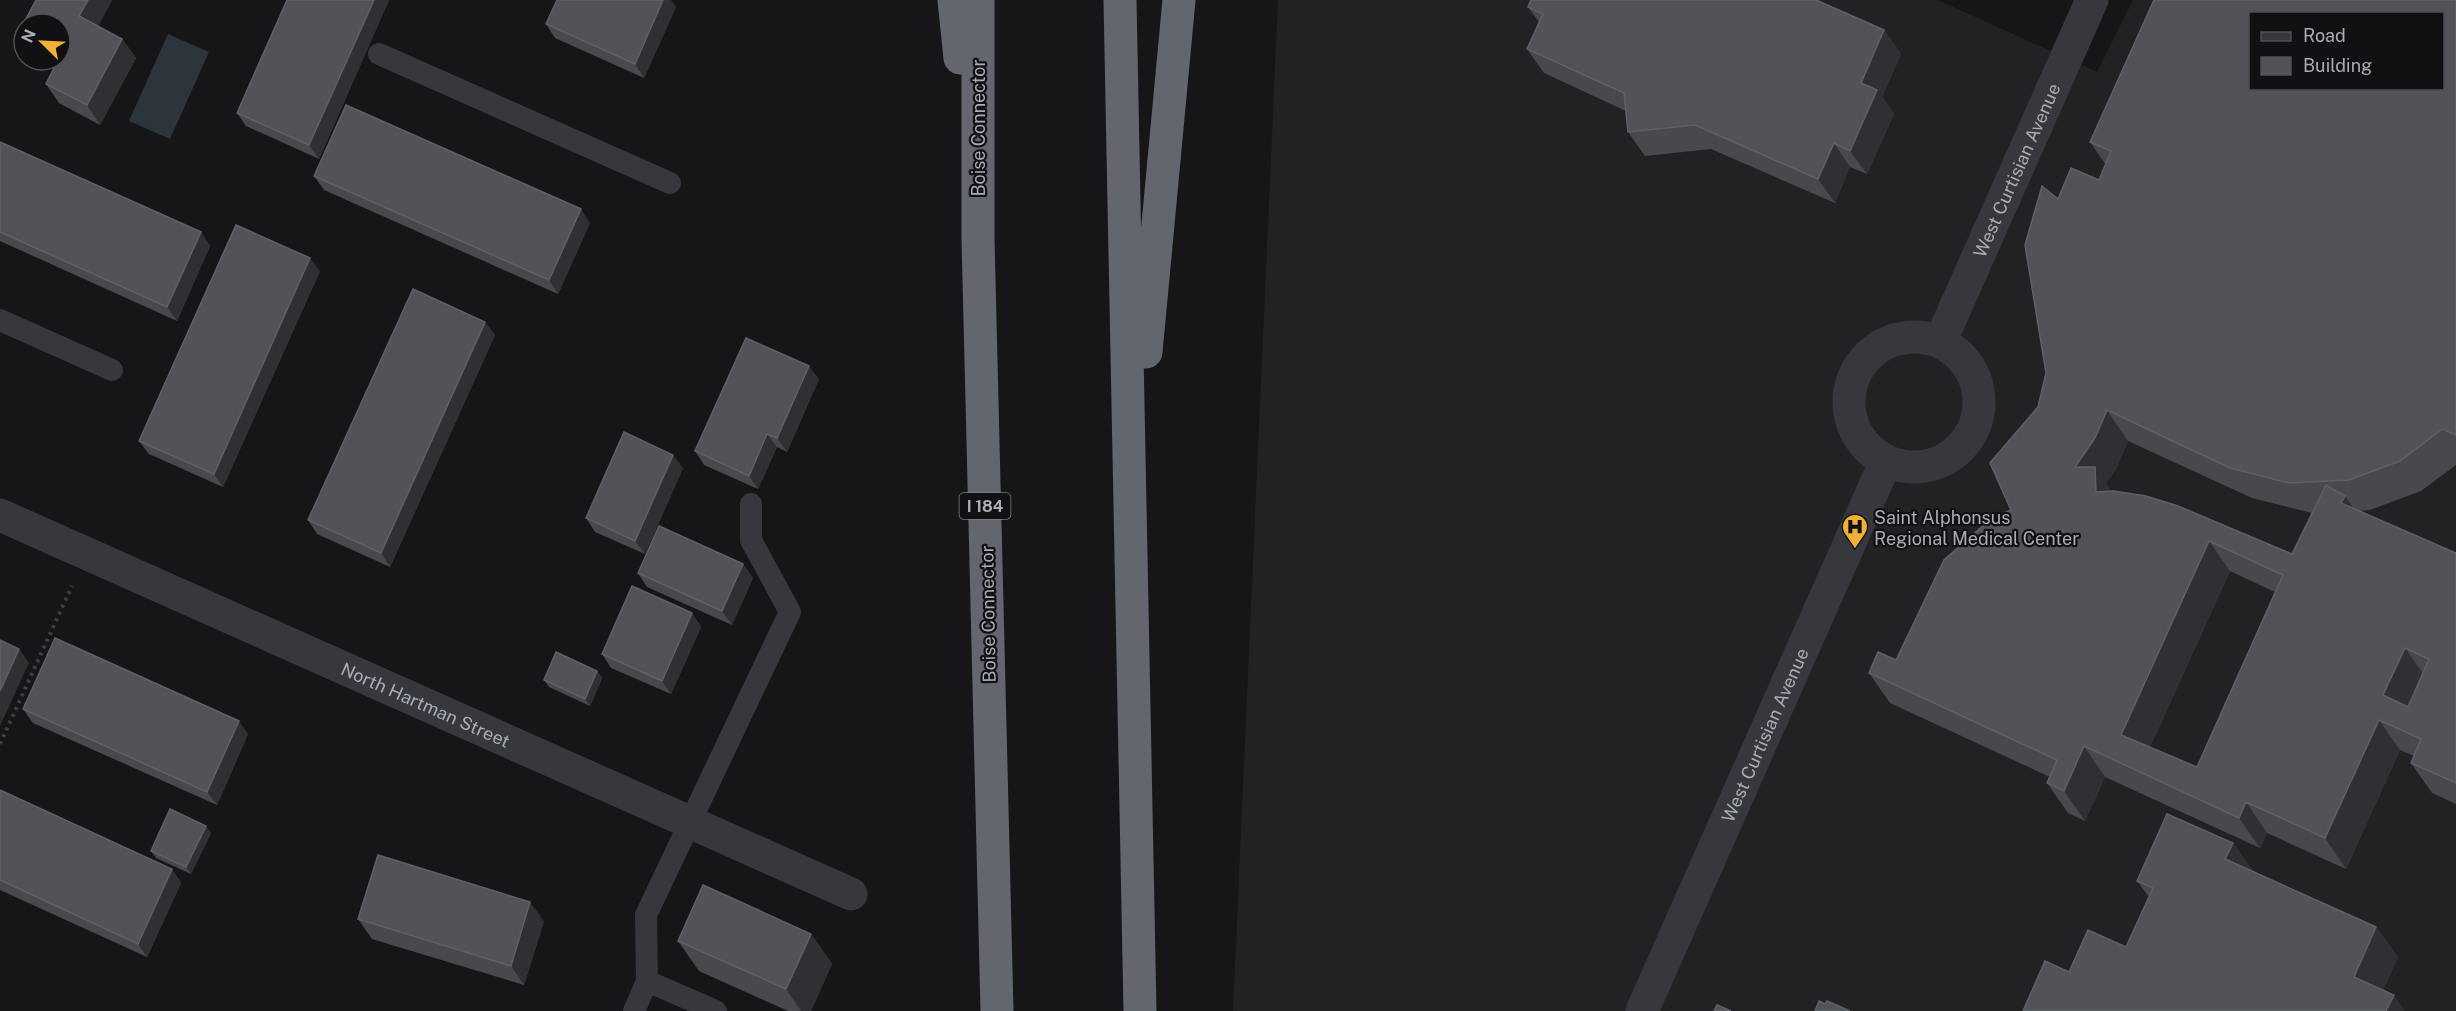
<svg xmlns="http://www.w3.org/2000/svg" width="2456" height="1011" viewBox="0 0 2456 1011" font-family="'Public Sans',sans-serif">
<rect width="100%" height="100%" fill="#161618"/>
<!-- built -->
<path fill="#222225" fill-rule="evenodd" d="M1278 0H1938L2097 72 2133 0H2456V1011H1233ZM2250 14H2442V88H2250Z"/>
<!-- water -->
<polygon fill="#2c353c" points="168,34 209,52 170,139 129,121"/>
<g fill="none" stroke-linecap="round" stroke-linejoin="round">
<!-- path -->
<polyline stroke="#3d3f44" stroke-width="4" stroke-dasharray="3 4.5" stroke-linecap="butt" points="0,744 72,586"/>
<!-- service -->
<g stroke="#37383d" stroke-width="22">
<polyline points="379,54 670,183"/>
<polyline points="0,320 112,370"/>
<polyline points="647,981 716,1011"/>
<polyline points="634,1011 647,981 646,915 790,612 751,540 751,504"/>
</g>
<!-- minor -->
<g stroke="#37383d" stroke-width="33">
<circle cx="1914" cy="402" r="65"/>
<path id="s1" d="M1940 342 2092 0"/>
<path id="s2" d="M0 515 851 894"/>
<path id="s3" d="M1642 1011 1886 461"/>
</g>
<!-- motorway -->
<g stroke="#63666e" stroke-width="33">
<polyline points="954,0 960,58"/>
<polyline points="978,0 978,239 997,1011"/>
<polyline points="1120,0 1140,1011"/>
<polyline points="1146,352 1179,0"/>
</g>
</g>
<!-- wall -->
<g fill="#47494d" fill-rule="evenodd">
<polygon points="36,0 112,0 98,26 122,39 136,58 100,125 59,103 46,84 55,66 44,60 60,60 60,24 24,24 24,43 18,34"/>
<polygon points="287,0 389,0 319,159 246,126 237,113"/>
<path d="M2456 0V465L2421 491 2370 510 2359 511 2456 553V804L2432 793 2411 763 2414 756 2400 750 2346 869 2267 833 2260 848 2105 777 2085 821 2068 813 2047 783 2050 777 1890 703 1869 673 1896 660 2011 510 2038 407 2046 373 2058 199 2099 180 2106 165 2090 142ZM2128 441 2252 498 2312 513 2292 554 2111 491 2106 483 2116 469ZM2230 571 2275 592 2197 767 2150 747Z"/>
<polygon points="676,7 644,78 555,38 546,24"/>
<polygon points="1528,7 1884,30 1901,54 1882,97 1894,114 1867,174 1850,167 1835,203 1711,149 1645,156 1628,132 1626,111 1544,73 1527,49 1539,22"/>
<polygon points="0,142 201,232 210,246 177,321 0,241"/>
<polygon points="314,176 590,223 558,294 324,190"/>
<polygon points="320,271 223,487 149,454 139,441"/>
<polygon points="485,322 495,335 390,567 317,534 308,520"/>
<polygon points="819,379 787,452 777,447 758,489 704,465 695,451"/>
<polygon points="683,468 645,554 595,532 586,518"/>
<polygon points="743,564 753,578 732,625 647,587 638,573"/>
<polygon points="692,613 701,627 671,694 611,668 602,654"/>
<polygon points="597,671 602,678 590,706 549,687 544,680"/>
<polygon points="23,709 248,734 217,805 33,723"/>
<polygon points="0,790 172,869 181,883 147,957 0,890"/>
<polygon points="211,833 191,874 156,858 151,851"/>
<polygon points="2233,843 2253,871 2376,927 2398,957 2383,990 2069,972 2126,947 2149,897 2137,881"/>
<polygon points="358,919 544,921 524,985 372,939"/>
<polygon points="811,934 832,964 811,1011 788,1011 699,971 678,941"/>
</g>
<!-- shaded-wall -->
<g fill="#2f3033">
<polygon points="88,0 112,0 93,36 79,16"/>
<polygon points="374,0 389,0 319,159 309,145"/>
<polygon points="663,0 671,0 676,7 644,78 635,64"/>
<polygon points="1884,30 1901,54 1882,97 1894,114 1867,174 1850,151 1861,83"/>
<polygon points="122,39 136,58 100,125 87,105"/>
<polygon points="1834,143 1850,167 1835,203 1818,179"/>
<polygon points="581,209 590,223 558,294 549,280"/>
<polygon points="201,232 210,246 177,321 167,307"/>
<polygon points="310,258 320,271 223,487 214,474"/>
<polygon points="485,322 495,335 390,567 381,553"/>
<polygon points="809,366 819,379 787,452 777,438"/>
<polygon points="2107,410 2128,441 2116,469 2106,483 2116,498 2117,523 2075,467"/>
<polygon points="767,434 777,447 758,489 749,476"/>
<polygon points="673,455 683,468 645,554 635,541"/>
<polygon points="2345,496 2366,526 2341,503"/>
<polygon points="2209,541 2230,571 2142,765 2121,735"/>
<polygon points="743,564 753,578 732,625 722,611"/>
<polygon points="692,613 701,627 671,694 662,681"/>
<polygon points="2405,648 2426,678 2404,725 2383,695"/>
<polygon points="19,649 29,663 0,726 0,691"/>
<polygon points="597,671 602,678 590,706 585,699"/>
<polygon points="2379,720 2400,750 2346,869 2325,838"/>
<polygon points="239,721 248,734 217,805 207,792"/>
<polygon points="2084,746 2105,777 2085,821 2064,791"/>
<polygon points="2246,802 2267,833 2260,848 2239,818"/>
<polygon points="206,826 211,833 191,874 186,867"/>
<polygon points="2233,843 2254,873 2225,859"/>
<polygon points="172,869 181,883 147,957 138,944"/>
<polygon points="530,902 544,921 524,985 511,966"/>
<polygon points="2376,927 2398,957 2375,1007 2354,977"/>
<polygon points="811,934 832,964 811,1011 801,1011 786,989"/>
<polygon points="2394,995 2405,1011 2386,1011"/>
</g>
<!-- building -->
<g fill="#525359" stroke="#5f6168" stroke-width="1.5" fill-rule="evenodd">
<polygon points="36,0 88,0 79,16 122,39 87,105 46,84 58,60 60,60 60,24 24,24 24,37 18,34"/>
<polygon points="287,0 374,0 309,145 237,113"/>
<polygon points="557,0 663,0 635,64 546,24"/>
<polygon points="1531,0 1816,0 1884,30 1861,83 1877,90 1850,151 1834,143 1818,179 1695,125 1628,132 1624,93 1527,49 1543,14 1528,7"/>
<path d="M2154 0H2456V435L2442 429 2400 461 2349 480 2289 483 2230 468 2107 410 2095 438 2075 467H2095L2096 492 2114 491 2146 496 2178 506 2292 554 2326 485 2345 496 2341 503 2456 553V783L2411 763 2421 739 2379 720 2325 838 2246 802 2239 818 2084 746 2064 791 2047 783 2057 760 1869 673 1878 652 1896 660 1944 560 1992 518 2011 510 1990 463 2038 407 2046 373 2025 245 2042 186 2058 199 2071 168 2099 180 2111 151 2090 142ZM2250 14H2442V88H2250ZM2209 541 2283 575 2197 767 2121 735ZM2405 648 2429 659 2408 707 2383 695Z"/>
<polygon points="346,105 581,209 549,280 314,176"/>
<polygon points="0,142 201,232 167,307 0,232"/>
<polygon points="236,225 310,258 214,474 139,441"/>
<polygon points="413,289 485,322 381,553 308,520"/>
<polygon points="746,338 809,366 777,438 767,434 749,476 695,451"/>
<polygon points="624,432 673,455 635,541 586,518"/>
<polygon points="659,526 743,564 722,611 638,573"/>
<polygon points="632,586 692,613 662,681 602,654"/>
<polygon points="55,638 239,721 207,792 23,709"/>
<polygon points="0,640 19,649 0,691"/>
<polygon points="556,652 597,671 585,699 544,680"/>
<polygon points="0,790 172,869 138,944 0,880"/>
<polygon points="170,809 206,826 186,867 151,851"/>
<polygon points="2167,814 2233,843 2225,859 2376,927 2354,977 2394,995 2386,1011 2023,1011 2045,961 2069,972 2088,930 2126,947 2153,888 2137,881"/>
<polygon points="378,855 530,902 511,966 358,919"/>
<polygon points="703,885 811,934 786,989 678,941"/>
<polygon points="1819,1001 1825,1004 1827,1001 1850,1011 1815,1011"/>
<polygon points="1717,1005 1731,1011 1714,1011"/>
</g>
<!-- icons -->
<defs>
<symbol id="hospital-pin" viewBox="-11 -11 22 30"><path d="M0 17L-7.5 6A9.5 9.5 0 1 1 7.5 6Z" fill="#f2b134" stroke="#111113"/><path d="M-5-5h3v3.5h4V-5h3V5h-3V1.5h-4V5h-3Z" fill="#111"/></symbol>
</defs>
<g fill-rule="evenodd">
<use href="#hospital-pin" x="1840" y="512" width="30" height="40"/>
</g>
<g text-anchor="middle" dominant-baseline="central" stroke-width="4.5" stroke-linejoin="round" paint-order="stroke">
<!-- shield labels -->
<rect fill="#111113" stroke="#7b7e86" stroke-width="1.5" x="959.5" y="493" width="51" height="26" rx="4.5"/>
<g font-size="16" font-weight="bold" fill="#a8adb8">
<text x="985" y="506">I 184</text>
</g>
<!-- street labels -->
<g font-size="18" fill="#a8adb8" stroke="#111113">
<text transform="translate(978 128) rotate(-90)">Boise Connector</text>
<text stroke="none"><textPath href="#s1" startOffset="188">West Curtisian Avenue</textPath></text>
<text transform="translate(988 614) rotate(-91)">Boise Connector</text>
<text stroke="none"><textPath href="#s2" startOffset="466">North Hartman Street</textPath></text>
<text stroke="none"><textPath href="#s3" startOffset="302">West Curtisian Avenue</textPath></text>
</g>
<!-- poi labels -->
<g font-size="18" fill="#a8adb8" stroke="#111113" text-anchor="start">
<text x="1874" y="517">Saint Alphonsus<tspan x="1874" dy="21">Regional Medical Center</tspan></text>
</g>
</g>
<!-- legend -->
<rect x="2249" y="12" width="195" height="78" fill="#111113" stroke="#4d4f55" stroke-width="1.5"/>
<rect x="2261" y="32" width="30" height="9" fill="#37383d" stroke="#4d4f55" stroke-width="1.5"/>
<text x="2303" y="42" font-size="18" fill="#a8adb8">Road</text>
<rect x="2261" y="57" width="30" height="18" fill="#525359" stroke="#4d4f55" stroke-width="1.5"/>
<text x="2303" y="72" font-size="18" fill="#a8adb8">Building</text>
<!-- north arrow -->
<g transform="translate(42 42) rotate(294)"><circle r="28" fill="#111113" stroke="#4d4f55" stroke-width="1.5"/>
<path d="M0-4.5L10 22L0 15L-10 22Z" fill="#f2b134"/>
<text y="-9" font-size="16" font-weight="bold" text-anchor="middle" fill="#a8adb8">N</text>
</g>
</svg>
